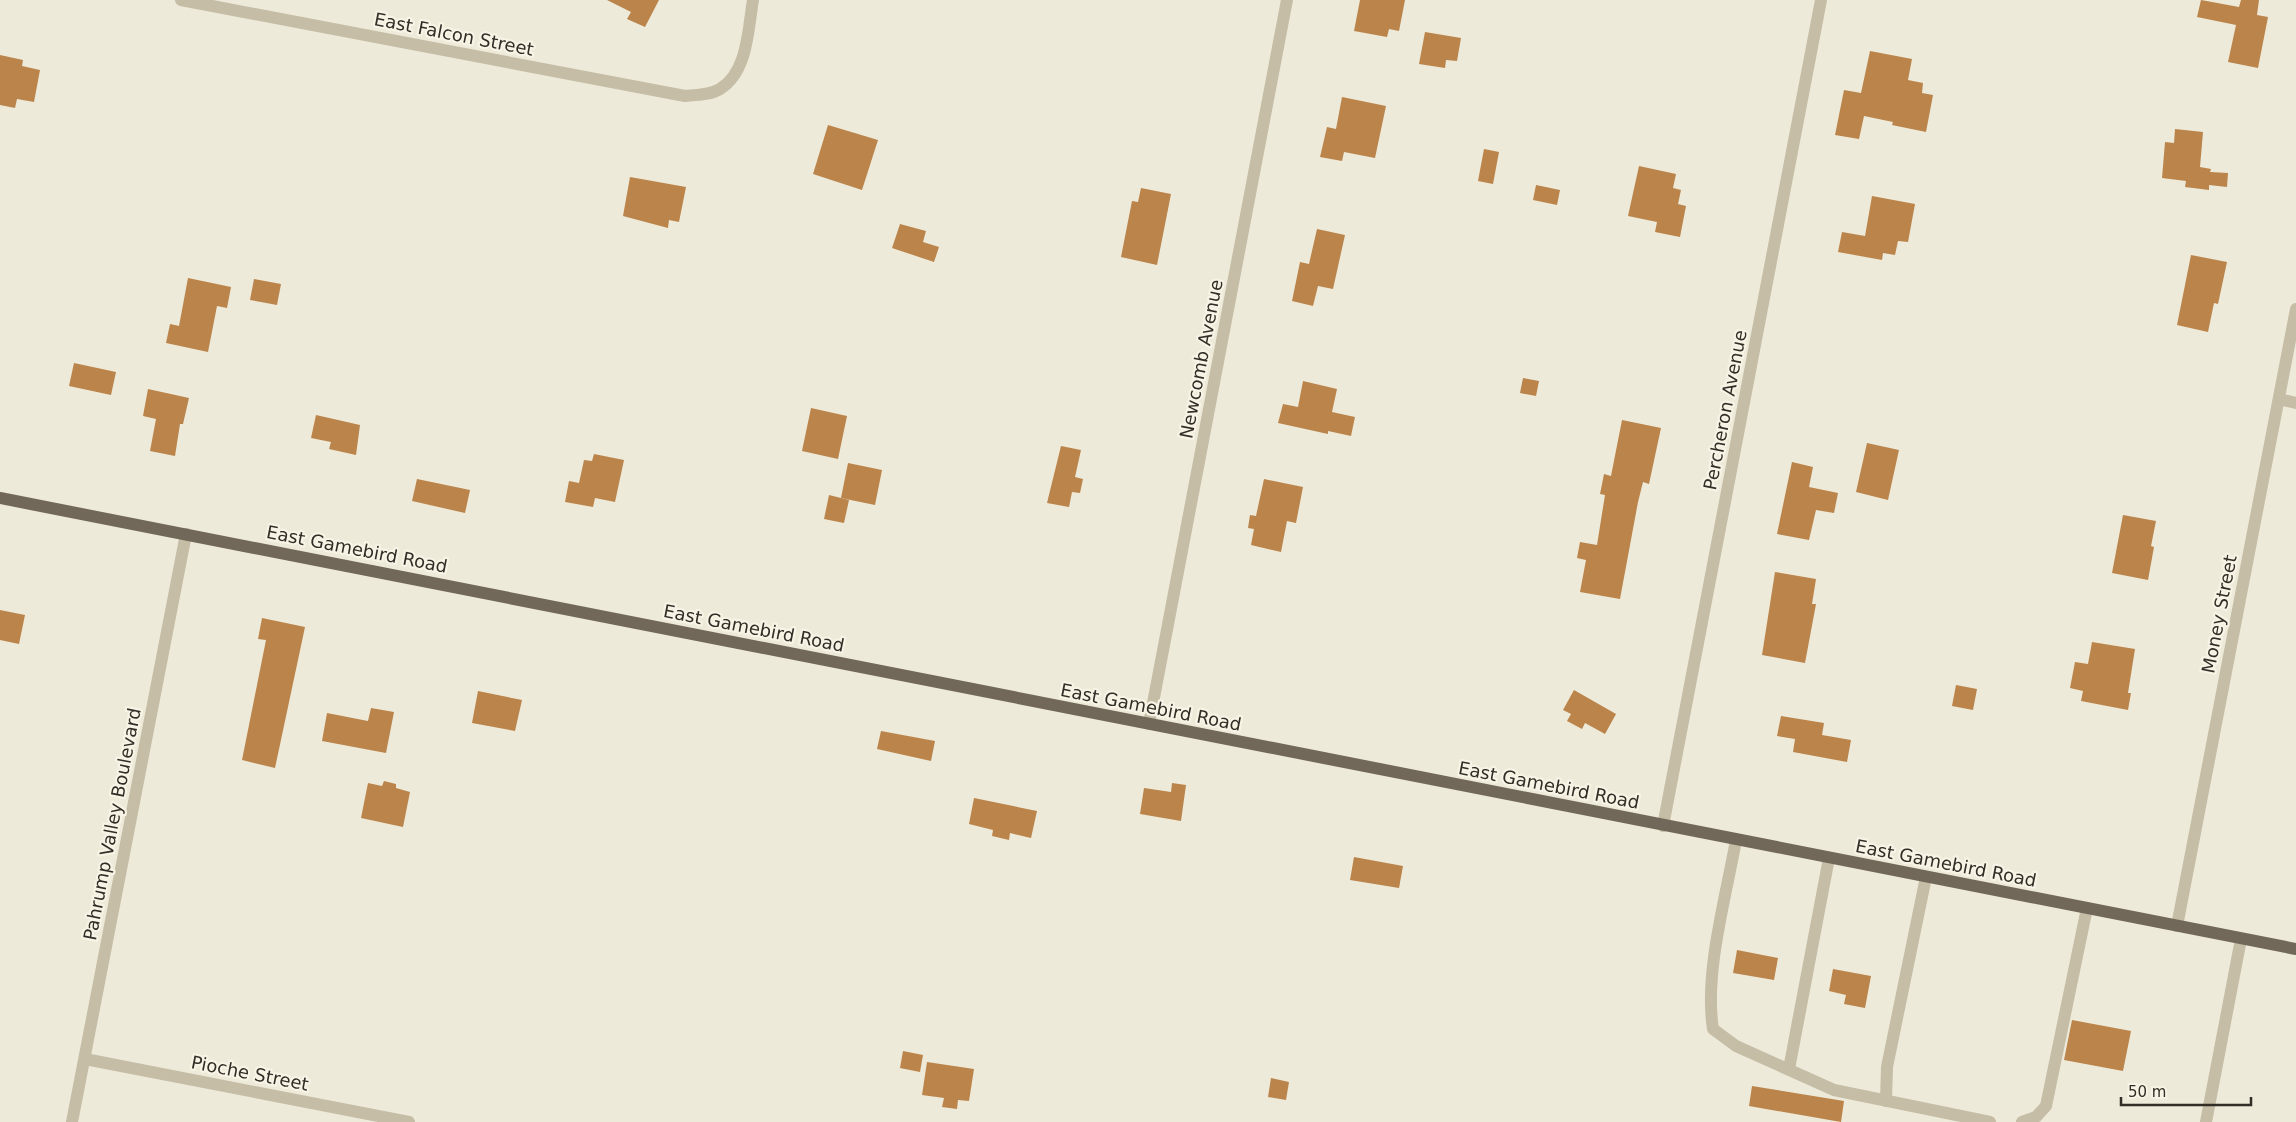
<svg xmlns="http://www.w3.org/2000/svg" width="2296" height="1122" viewBox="0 0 2296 1122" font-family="'DejaVu Sans',sans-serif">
<rect width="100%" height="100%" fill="#eeead9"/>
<!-- building -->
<g fill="#ba844b">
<polygon points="607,0 659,0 645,27 627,19 631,12"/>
<polygon points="1360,0 1405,0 1399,31 1389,29 1387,37 1354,31"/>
<polygon points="2201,0 2239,7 2241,0 2259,0 2257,15 2268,17 2258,68 2228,62 2236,25 2197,17"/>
<polygon points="1425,32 1461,38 1457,61 1446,60 1445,68 1419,64"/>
<polygon points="1870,51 1912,59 1908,80 1923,83 1922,93 1933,95 1926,132 1892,125 1893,122 1864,116 1859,139 1835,135 1844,90 1861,93"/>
<polygon points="0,55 23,60 22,66 40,70 34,102 17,99 15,108 0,105"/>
<polygon points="1342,97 1386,106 1375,158 1344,152 1342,161 1320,157 1327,127 1336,129"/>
<polygon points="828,125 878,140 862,190 813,174"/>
<polygon points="2175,129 2203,132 2200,167 2211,169 2210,172 2228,173 2227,187 2209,185 2209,190 2185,187 2186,181 2162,178 2165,142 2174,143"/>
<polygon points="1484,149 1499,152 1493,184 1478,181"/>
<polygon points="1639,166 1676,174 1673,188 1681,190 1678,204 1686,206 1680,237 1655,232 1657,222 1628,216"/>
<polygon points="630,177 686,187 679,222 669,220 668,228 623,216"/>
<polygon points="1536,185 1560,190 1557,205 1533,200"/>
<polygon points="1141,188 1171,194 1157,265 1121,257 1132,201 1138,202"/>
<polygon points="1872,196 1915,204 1908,242 1898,241 1895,255 1883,253 1882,260 1838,252 1842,232 1865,236"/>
<polygon points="900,224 926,231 923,242 939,247 934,262 892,248"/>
<polygon points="1317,229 1345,235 1333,289 1318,286 1313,306 1292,301 1300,262 1309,264"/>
<polygon points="2191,255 2227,262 2218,304 2214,303 2208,332 2177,325"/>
<polygon points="188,278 231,287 227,308 217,306 208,352 166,343 170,324 179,326"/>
<polygon points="254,279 281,284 277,305 250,300"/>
<polygon points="74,363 116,372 111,395 69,386"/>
<polygon points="1523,378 1539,381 1536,396 1520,393"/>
<polygon points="1303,381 1337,389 1332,412 1355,417 1351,436 1328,431 1328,434 1278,423 1283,404 1298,407"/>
<polygon points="148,389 189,398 183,424 180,424 175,456 150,451 156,419 143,416"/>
<polygon points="811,408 847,416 838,459 802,451"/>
<polygon points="316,415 360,425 356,455 329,449 331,442 311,438"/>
<polygon points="1622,420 1661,428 1649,484 1643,482 1638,502 1620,599 1580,592 1586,560 1577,558 1580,542 1597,545 1605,495 1600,494 1604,474 1611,476"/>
<polygon points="1867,443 1899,450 1888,500 1856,492"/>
<polygon points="1061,446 1081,450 1075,477 1083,479 1080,493 1072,492 1069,507 1047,503"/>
<polygon points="594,454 624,460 615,502 595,498 593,507 565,502 569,481 579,483 584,460 592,461"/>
<polygon points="1792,462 1813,467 1809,487 1838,493 1834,513 1816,510 1809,540 1777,534"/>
<polygon points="848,463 882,470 875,505 841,498"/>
<polygon points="417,479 470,490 465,513 412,501"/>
<polygon points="1264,479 1303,487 1296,523 1287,521 1281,552 1251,545 1254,529 1248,528 1250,515 1256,516"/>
<polygon points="829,495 849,500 844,523 824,519"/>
<polygon points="2123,515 2156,521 2151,546 2154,547 2148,580 2112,573"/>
<polygon points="1775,572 1816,579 1812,604 1816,604 1805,663 1762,655"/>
<polygon points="0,610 25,615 19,644 0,640"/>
<polygon points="262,618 305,627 275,768 242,760 266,640 258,639"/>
<polygon points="2092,642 2135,649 2128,693 2131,693 2128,710 2081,701 2083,691 2070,688 2075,662 2088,664"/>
<polygon points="1956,685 1977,689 1973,710 1952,706"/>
<polygon points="1574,690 1616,714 1605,734 1585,723 1582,729 1567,721 1571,714 1563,710"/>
<polygon points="478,691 522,700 515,731 472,723"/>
<polygon points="371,708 394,712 386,753 322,741 327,713 368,721"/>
<polygon points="1781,716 1824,723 1822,735 1851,740 1847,762 1793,752 1795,739 1777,736"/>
<polygon points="881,731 935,741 931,761 877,749"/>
<polygon points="384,781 396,784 396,788 410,792 403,827 361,818 368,783 382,786"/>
<polygon points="1172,783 1186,785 1181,821 1140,814 1144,788 1171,792"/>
<polygon points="974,798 1037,811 1031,838 1010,833 1009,840 992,836 993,830 969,824"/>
<polygon points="1354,857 1403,866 1399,888 1350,880"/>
<polygon points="1737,950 1778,958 1774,980 1733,973"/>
<polygon points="1833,969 1871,976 1865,1008 1844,1004 1846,995 1829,991"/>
<polygon points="2072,1020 2131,1031 2123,1071 2064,1060"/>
<polygon points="903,1051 923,1055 920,1072 900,1068"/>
<polygon points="927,1062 974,1069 969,1101 958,1100 957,1109 942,1107 944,1098 922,1095"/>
<polygon points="1271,1078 1289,1082 1286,1100 1268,1097"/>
<polygon points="1752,1086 1844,1101 1841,1122 1749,1106"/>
</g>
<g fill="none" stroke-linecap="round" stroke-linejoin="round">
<!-- minor -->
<g stroke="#c5bda6" stroke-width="12">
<path d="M181 0 685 96C697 95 710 95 720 89 748 72 748 29 753 0"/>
<polyline points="2279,399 2296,403"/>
<polyline points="1149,724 1287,0"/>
<polyline points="1663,826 1821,0"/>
<path d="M1736 840C1726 897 1704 973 1713 1029L1736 1046 1834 1090 1990 1122"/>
<polyline points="2177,926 2296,309"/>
<polyline points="85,1059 409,1122"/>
<polyline points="1789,1069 1829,858"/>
<polyline points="1886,1101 1887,1067 1926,877"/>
<polyline points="72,1122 186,534"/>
<polyline points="2022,1122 2036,1117 2046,1106 2087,908"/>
<polyline points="2206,1122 2241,939"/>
</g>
<!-- major -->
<polyline stroke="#726859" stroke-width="12" points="0,498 2296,949"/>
</g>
<g text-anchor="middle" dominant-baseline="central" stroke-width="4.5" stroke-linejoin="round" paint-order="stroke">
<!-- street labels -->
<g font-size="18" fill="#322d26" stroke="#f7f3e5">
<text transform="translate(454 34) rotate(11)">East Falcon Street</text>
<text transform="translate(1201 359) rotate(-79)">Newcomb Avenue</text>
<text transform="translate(1725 410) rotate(-79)">Percheron Avenue</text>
<text transform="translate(357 549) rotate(11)">East Gamebird Road</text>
<text transform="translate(2219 614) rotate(-79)">Money Street</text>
<text transform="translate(754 628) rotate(11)">East Gamebird Road</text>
<text transform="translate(1151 707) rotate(11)">East Gamebird Road</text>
<text transform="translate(1549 785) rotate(11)">East Gamebird Road</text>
<text transform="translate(112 824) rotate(-79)">Pahrump Valley Boulevard</text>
<text transform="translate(1946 863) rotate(11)">East Gamebird Road</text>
<text transform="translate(250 1073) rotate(11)">Pioche Street</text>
</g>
</g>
<!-- scale -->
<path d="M2121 1097v8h130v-8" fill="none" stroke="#322d26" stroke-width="2.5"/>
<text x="2128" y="1097" font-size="15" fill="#322d26" stroke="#f7f3e5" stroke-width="4" paint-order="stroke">50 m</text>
</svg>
